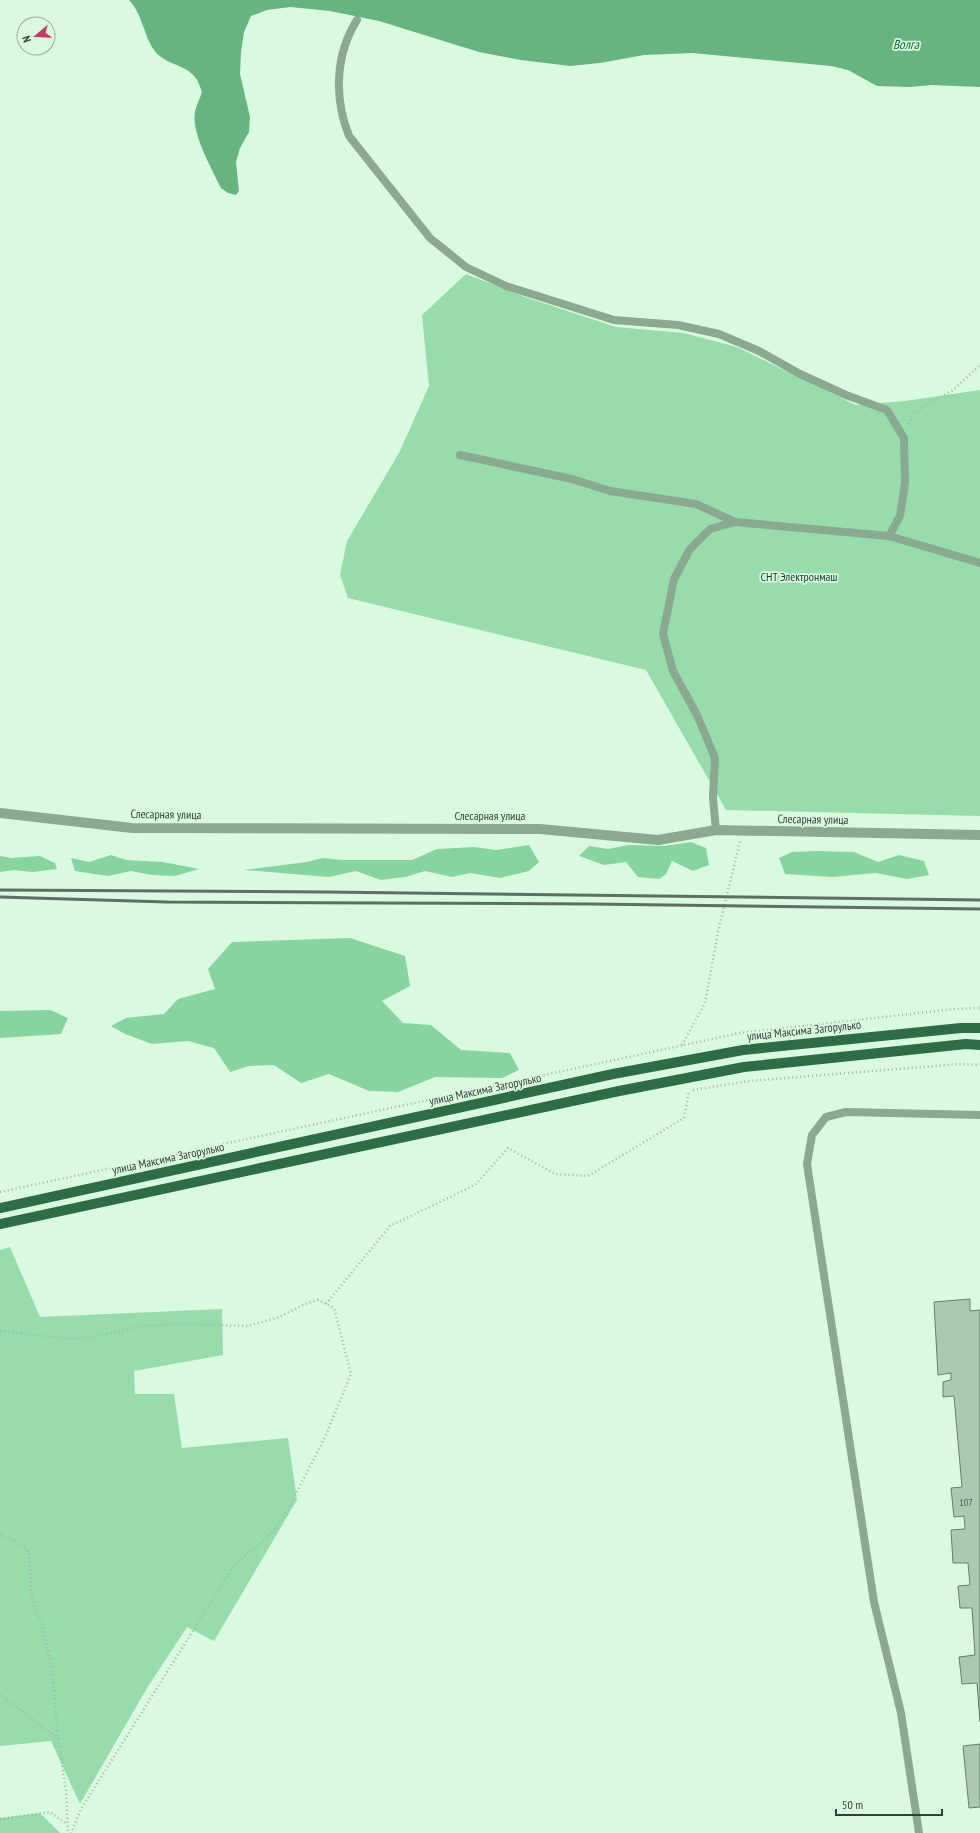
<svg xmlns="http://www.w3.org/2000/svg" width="980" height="1833" viewBox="0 0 980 1833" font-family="'PT Sans Narrow',sans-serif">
<rect width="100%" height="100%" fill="#daf9e1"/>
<!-- green -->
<g fill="#98dcac">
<polygon points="466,274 525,297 616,327 684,333 737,347 856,405 905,401 980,390 980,816 726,810 646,670 348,598 340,575 347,541 399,453 429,386 422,315"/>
<polygon points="10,1247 40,1317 222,1309 223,1355 134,1371 135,1394 174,1394 182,1448 288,1438 297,1500 214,1641 187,1627 147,1688 80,1804 51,1741 0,1746 0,1250"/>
<polygon points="40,1813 60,1833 0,1833 0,1818"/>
</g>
<!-- forest -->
<g fill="#87d49e">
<polygon points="691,842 706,848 709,865 693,871 672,861 666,874 659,879 638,877 626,862 604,865 579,856 589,846 608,849 628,845 665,846"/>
<polygon points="529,845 539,862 529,871 500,878 470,873 452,877 425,871 405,877 381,880 356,871 329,877 244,870 307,862 322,858 342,860 412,860 437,849 474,847 496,850"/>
<polygon points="818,851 854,852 878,862 899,855 924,861 929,875 907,879 876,873 833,877 785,874 779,858 792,852"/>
<polygon points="111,855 126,860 163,862 199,869 175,876 152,875 131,871 108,876 75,871 71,858 89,862"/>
<polygon points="0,856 11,858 40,856 55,863 57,869 32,872 14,870 0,872"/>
<polygon points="350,938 405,956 410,986 382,1001 403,1023 431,1025 461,1050 510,1053 519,1070 502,1078 435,1077 398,1092 369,1091 329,1074 301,1083 274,1065 249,1066 230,1072 214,1048 188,1041 152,1044 125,1034 111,1026 126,1018 164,1014 178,999 215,989 208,969 232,942"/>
<polygon points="50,1010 68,1018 61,1034 0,1038 0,1011"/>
</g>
<!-- water -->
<path fill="#68b480" d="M129 0H980V87L932 85 909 87 877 86 848 70 831 66 692 53 644 55 600 63 570 66 521 60 479 52 379 21 330 11 290 7 267 10 251 16 244 32 241 52 240 74 250 117 249 132 240 148 236 162 239 191 236 195 228 193 221 188C212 169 191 133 195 112 196 105 200 99 202 92 200 87 198 79 193 75 183 64 164 64 154 50 143 34 143 15 129 0Z"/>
<!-- building -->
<g fill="#abc9b2" stroke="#637f6b">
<polygon points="970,1299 970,1311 980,1310 980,1722 977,1683 962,1684 959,1657 975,1655 972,1608 960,1608 958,1586 970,1585 968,1563 953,1563 951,1530 965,1529 964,1516 954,1517 951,1488 962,1487 954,1396 943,1397 943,1382 951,1380 951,1373 938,1375 934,1302"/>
<polygon points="980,1744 980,1807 969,1808 963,1746"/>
</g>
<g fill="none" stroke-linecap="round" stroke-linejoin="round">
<!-- path -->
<g stroke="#a0b8a6" stroke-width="2.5" stroke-dasharray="1 3" stroke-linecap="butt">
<polyline points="909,424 914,412 953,390 980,365"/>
<polyline points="682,1045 705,1003 718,932 740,841"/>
<polyline points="693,1090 749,1081 959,1064 980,1065"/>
<polyline points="0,1192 740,1033 955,1009 980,1008"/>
<polyline points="326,1304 390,1226 475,1185 508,1148 555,1174 588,1176 684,1118 689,1091"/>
<polyline points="0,1331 71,1339 92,1337 143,1326 184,1324 247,1326 277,1318 305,1304 318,1300 334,1308 351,1374 325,1437 284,1517 266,1539 235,1564 81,1809 71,1833"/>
<polyline points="0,1535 14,1540 29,1552 32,1601 41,1620 52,1670 58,1739 66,1790 68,1833"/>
<polyline points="0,1695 57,1738"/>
<polyline points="0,1819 50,1812 67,1824"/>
</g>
<!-- lane -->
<g stroke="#89a991" stroke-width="8">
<path d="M357 20C335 55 334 98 349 136L430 238 466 267 506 286 614 320 678 325 719 334 759 351 800 374 846 395 887 410 904 438 905 483 900 516 889 536"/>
<polyline points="460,455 572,479 610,491 696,504 735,522"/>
<polyline points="716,830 713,798 715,758 697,715 673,671 663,634 674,579 690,549 710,529 735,522 889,536 980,563"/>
<polyline points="919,1833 901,1713 874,1602 807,1164 812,1135 826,1117 846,1112 980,1115"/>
</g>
<!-- street -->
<polyline stroke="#89a991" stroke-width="10" points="0,813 132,828 540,829 658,840 716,830 980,835"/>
<!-- primary -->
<g stroke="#2d6c44" stroke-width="10">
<polyline points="0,1208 613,1074 743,1050 961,1028 980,1028"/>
<polyline points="0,1224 619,1091 744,1067 966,1044 980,1045"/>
</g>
<!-- rail -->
<g stroke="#5c6e61" stroke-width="3">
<polyline points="0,890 326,892 980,900"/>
<polyline points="0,897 167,902 591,904 980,909"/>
</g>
</g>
<g text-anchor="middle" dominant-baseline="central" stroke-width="3.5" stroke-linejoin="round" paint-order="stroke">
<!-- number labels -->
<g font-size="10" fill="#506255">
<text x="966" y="1502">107</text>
</g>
<!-- park labels -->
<g font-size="12" fill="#153621" stroke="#daf9e1">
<text x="799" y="576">СНТ Электронмаш</text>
</g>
<!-- street labels -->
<g font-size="12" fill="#323f36" stroke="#daf9e1">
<text transform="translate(166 814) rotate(1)">Слесарная улица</text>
<text x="490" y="815">Слесарная улица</text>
<text transform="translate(813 819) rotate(1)">Слесарная улица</text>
<text transform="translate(804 1030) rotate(-6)">улица Максима Загорулько</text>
<text transform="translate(485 1089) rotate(-12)">улица Максима Загорулько</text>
<text transform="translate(168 1158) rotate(-12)">улица Максима Загорулько</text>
</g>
<!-- water labels -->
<g font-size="13" font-style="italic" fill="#096535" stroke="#daf9e1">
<text x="906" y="44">Волга</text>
</g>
</g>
<!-- north arrow -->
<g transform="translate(36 36) rotate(251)"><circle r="19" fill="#daf9e1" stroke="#97af9d"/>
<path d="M0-3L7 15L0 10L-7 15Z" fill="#c4386a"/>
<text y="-6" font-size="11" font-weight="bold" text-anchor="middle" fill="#323f36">N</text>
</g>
<!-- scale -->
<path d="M836 1809v6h106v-6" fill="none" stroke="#323f36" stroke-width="2"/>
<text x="842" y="1809" font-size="12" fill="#323f36" stroke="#daf9e1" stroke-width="3" paint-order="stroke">50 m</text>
</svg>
